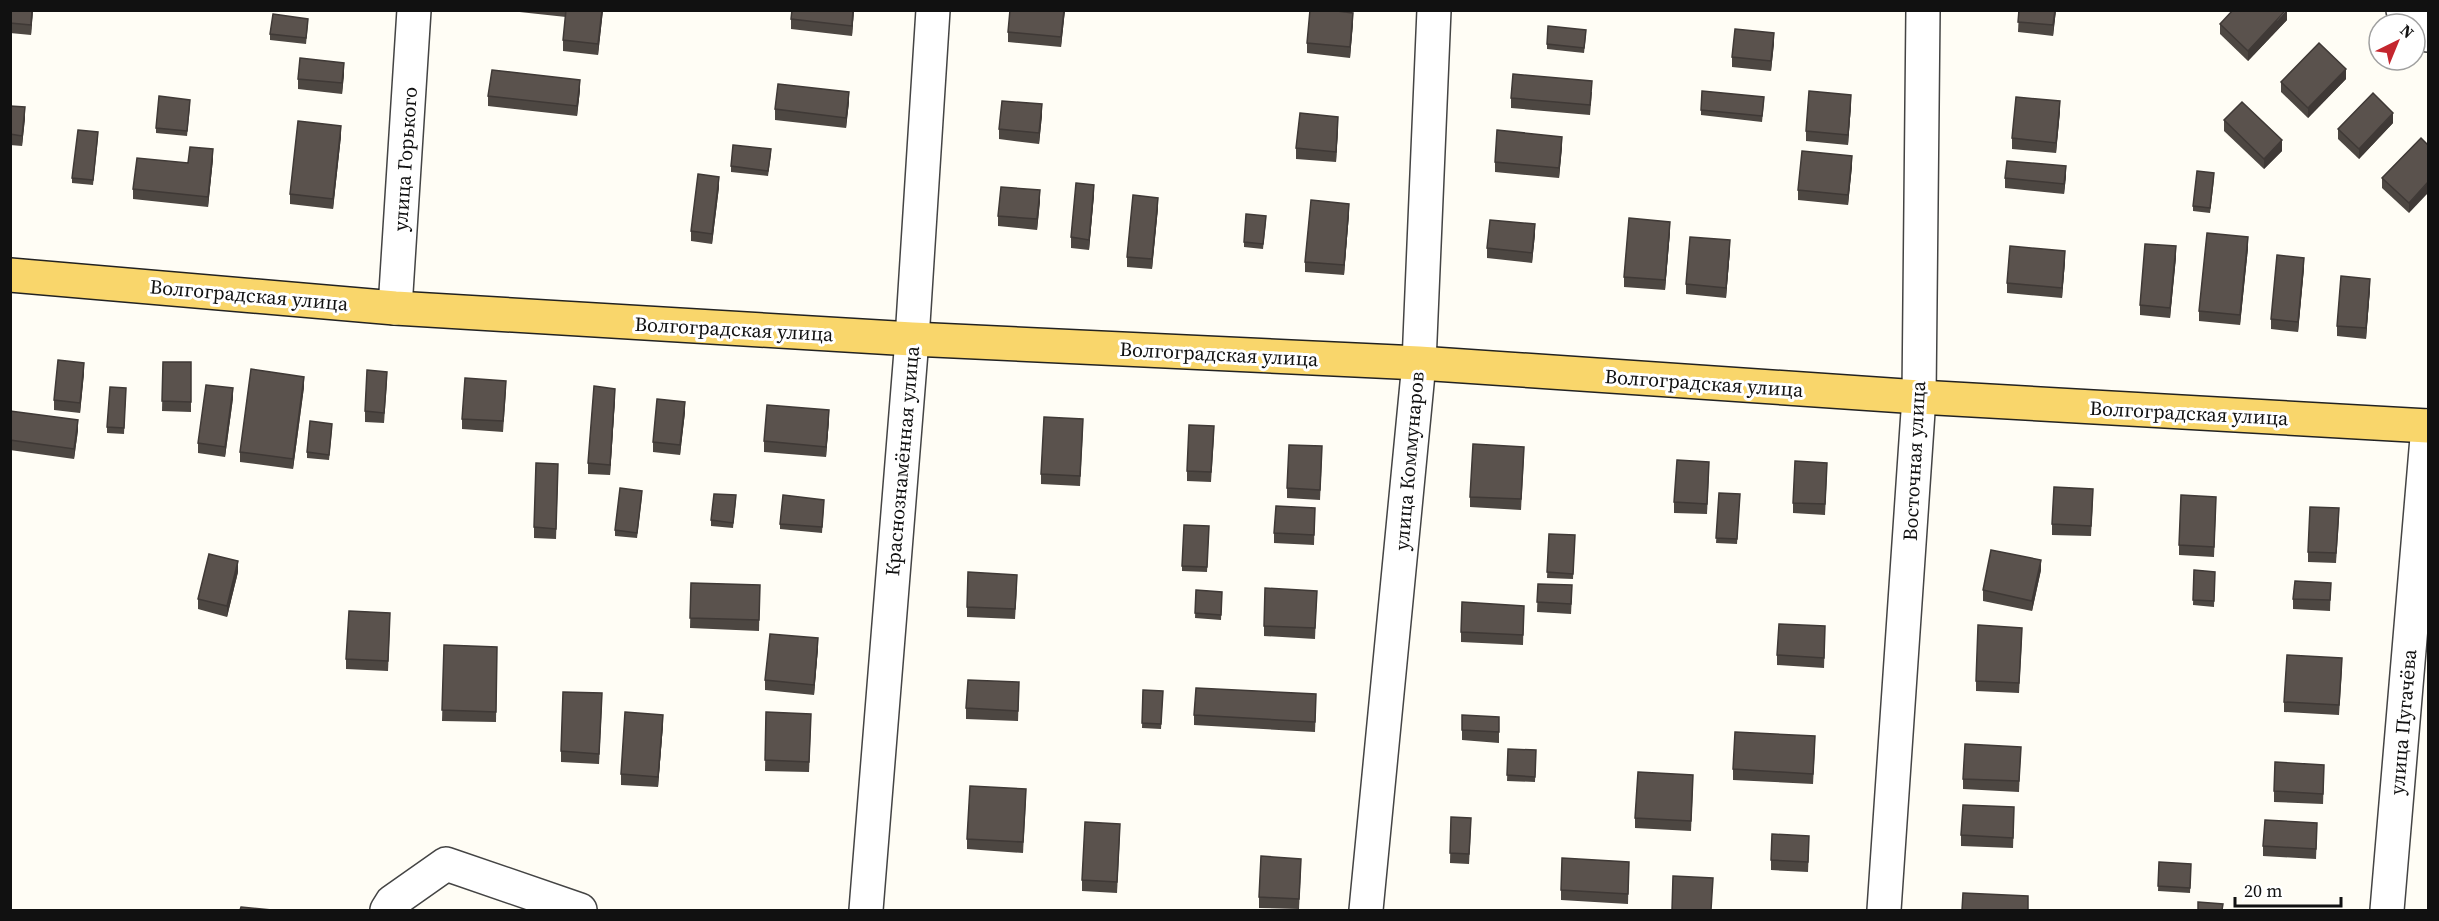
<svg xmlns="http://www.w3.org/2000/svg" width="2439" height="921" viewBox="0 0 2439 921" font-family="'Source Serif 4',serif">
<rect width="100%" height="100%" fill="#fffdf5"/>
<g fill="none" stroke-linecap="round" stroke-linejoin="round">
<defs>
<g id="minor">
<polyline points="2403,10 2428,35"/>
<polyline points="395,308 414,10"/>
<polyline points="387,910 392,902 446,864 580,910"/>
<polyline points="866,910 912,339 933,10"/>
<polyline points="1366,910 1419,363 1434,10"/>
<polyline points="1884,910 1919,397 1923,10"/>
<polyline points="2387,910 2428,426"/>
</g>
<polyline id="major" points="10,275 395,308 912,339 1419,363 1919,397 2428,426"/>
</defs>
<!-- minor casing -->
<use href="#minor" stroke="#444" stroke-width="36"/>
<!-- major casing -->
<use href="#major" stroke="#222" stroke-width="36"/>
<!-- minor -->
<use href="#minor" stroke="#fff" stroke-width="33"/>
<!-- major -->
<use href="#major" stroke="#f9d66b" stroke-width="33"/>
</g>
<!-- wall -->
<g fill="#4d4742">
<polygon points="10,10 33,10 31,35 10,33"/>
<polygon points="501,10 603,10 598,55 563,51 563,40 566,17"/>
<polygon points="854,10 852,36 791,29 791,19"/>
<polygon points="1065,10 1061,47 1008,42 1008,32"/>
<polygon points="2019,10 2056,10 2053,36 2018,32"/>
<polygon points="2287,20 2248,61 2220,34 2220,24"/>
<polygon points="1353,23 1350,58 1307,53 1307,43"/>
<polygon points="308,24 306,44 270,40 270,34"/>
<polygon points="1586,35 1584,53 1547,49 1547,44"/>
<polygon points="1774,43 1771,71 1732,67 1732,57"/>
<polygon points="344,74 342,94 298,89 298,79"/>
<polygon points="2346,79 2308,118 2281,92 2281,82"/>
<polygon points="580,90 577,116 488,106 488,96"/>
<polygon points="1592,92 1590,115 1511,108 1511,98"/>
<polygon points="849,102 846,128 775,120 775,109"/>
<polygon points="1764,102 1762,122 1701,115 1701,110"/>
<polygon points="1851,105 1848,145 1806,141 1806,131"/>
<polygon points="10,106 25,118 22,146 10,145"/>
<polygon points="190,106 187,136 156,133 156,128"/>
<polygon points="2060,111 2056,153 2012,149 2012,138"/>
<polygon points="1042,115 1039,144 999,139 999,129"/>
<polygon points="2224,120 2282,151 2264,169 2224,131"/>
<polygon points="2393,123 2359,159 2338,139 2338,129"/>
<polygon points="1338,128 1336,162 1296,159 1296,148"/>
<polygon points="341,136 333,209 290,204 290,194"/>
<polygon points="98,138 93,185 72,183 72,178"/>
<polygon points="2421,138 2409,213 2382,188 2382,178"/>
<polygon points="1562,147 1559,178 1495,172 1495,162"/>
<polygon points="771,154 768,176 731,172 731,166"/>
<polygon points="213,159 208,207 133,199 133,189 188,163"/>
<polygon points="1852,166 1848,205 1798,200 1798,190"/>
<polygon points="2066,176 2064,194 2005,188 2005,178"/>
<polygon points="2214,179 2210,213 2193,211 2193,206"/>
<polygon points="719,187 712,244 691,241 691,231"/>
<polygon points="1094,195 1089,250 1071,248 1071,237"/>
<polygon points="1040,201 1037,230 998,226 998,216"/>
<polygon points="1158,208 1152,269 1127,267 1127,257"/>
<polygon points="1349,214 1344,275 1305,272 1305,262"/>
<polygon points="1266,221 1263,249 1244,247 1244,242"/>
<polygon points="1670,232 1665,290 1624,287 1624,277"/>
<polygon points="1535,234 1532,263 1487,258 1487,248"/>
<polygon points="2248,248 2240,325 2199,321 2199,311"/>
<polygon points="1730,250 1726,298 1686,294 1686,284"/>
<polygon points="2176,257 2170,318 2140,315 2140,305"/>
<polygon points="2065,261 2062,298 2007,293 2007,283"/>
<polygon points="2304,268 2298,332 2271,329 2271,319"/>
<polygon points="2370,289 2366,339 2337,336 2337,326"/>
<polygon points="163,362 191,362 191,412 162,411"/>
<polygon points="84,373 80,413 54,410 54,400"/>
<polygon points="387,382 384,423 365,422 365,411"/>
<polygon points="304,387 293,469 240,462 240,452"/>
<polygon points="126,388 124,434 107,433 107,427"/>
<polygon points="506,391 503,432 462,429 462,419"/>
<polygon points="233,398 225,457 198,453 198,443"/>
<polygon points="615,399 610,475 588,474 588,463"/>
<polygon points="10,411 78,430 74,459 10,450"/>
<polygon points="685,412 680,455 653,452 653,442"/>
<polygon points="829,420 826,457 764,452 764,441"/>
<polygon points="332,429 329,460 307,458 307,452"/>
<polygon points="1083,429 1080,486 1041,484 1041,474"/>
<polygon points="1214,436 1211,482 1187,481 1187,471"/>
<polygon points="1322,457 1320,500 1287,498 1287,488"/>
<polygon points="1524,457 1521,510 1470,507 1470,497"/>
<polygon points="1709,472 1707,514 1674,513 1674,502"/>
<polygon points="1827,473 1825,515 1793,513 1793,503"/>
<polygon points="558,475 556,539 534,538 534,527"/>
<polygon points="1719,493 1740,494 1737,544 1716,543"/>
<polygon points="642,496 637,538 615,536 615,530"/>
<polygon points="2093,499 2091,536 2052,535 2052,524"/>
<polygon points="736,500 733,528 711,526 711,520"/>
<polygon points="824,505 822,533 780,529 780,524"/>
<polygon points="2216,507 2214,557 2179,555 2179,545"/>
<polygon points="1315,508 1314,545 1274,543 1274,533"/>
<polygon points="2339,519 2336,563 2308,562 2308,552"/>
<polygon points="1209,526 1207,572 1182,571 1182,566"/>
<polygon points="1549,534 1575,535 1573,579 1547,578"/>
<polygon points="2041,570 2032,611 1983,601 1983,590"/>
<polygon points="2194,570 2215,572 2214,607 2193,605"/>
<polygon points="238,572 227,617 198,609 198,599"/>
<polygon points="691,583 760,585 759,631 690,628"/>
<polygon points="2331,583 2330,611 2293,609 2293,599"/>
<polygon points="1538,584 1572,596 1571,614 1537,612"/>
<polygon points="1017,585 1015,619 967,617 967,607"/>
<polygon points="1196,590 1222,592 1221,620 1195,618"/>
<polygon points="1317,591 1315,639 1264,636 1264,626"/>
<polygon points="1524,606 1523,645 1461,642 1461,632"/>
<polygon points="390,623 388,671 346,669 346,659"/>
<polygon points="1825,636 1824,668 1777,665 1777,655"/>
<polygon points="2022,638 2019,693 1976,691 1976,681"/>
<polygon points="444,645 497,647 496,722 442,721"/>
<polygon points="818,648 814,695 765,690 765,680"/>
<polygon points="2342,669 2339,715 2284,712 2284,702"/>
<polygon points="1143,690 1163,691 1161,729 1142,728"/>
<polygon points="1019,692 1018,721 966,719 966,708"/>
<polygon points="602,704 599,764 561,762 561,751"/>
<polygon points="1316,705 1315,732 1194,725 1194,715"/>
<polygon points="766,712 811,724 809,772 765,771"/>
<polygon points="663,725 658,787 621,785 621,774"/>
<polygon points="1499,727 1499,743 1462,740 1462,730"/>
<polygon points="1815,746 1813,784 1733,780 1733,769"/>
<polygon points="2021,747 2019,792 1963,789 1963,779"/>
<polygon points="1508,749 1536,750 1535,782 1507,781"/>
<polygon points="2324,775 2323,804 2274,802 2274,791"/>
<polygon points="1693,786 1691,831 1635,828 1635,818"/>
<polygon points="1026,799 1023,853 967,849 967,839"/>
<polygon points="1451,817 1471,828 1469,864 1450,863"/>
<polygon points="2014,818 2013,848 1961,846 1961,835"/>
<polygon points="2317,833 2316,859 2263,856 2263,846"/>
<polygon points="1120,834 1117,893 1082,891 1082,880"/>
<polygon points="1809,846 1808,872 1771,870 1771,860"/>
<polygon points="1629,862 1628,904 1561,900 1561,890"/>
<polygon points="2159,862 2191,864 2190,893 2158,891"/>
<polygon points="1301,869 1299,909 1259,908 1259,897"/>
</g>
<!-- shaded-wall -->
<g fill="#3f3936">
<polygon points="32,10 33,10 31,35 31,25"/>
<polygon points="602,10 603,10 598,55 598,44"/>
<polygon points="853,10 854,10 852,36 852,26"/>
<polygon points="1064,10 1065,10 1061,47 1061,37"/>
<polygon points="2055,10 2056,10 2053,36 2053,25"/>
<polygon points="2287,10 2287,20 2248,61 2248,51"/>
<polygon points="1353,13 1353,23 1350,58 1350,47"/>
<polygon points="1774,33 1774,43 1771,71 1771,61"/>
<polygon points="344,63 344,74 342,94 342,83"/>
<polygon points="2346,69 2346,79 2308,118 2308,108"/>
<polygon points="580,80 580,90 577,116 577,106"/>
<polygon points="849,92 849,102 846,128 846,118"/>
<polygon points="1851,95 1851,105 1848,145 1848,135"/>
<polygon points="2060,101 2060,111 2056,153 2056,143"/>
<polygon points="1042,104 1042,115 1039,144 1039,133"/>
<polygon points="25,107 25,118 22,146 22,136"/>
<polygon points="2393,113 2393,123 2359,159 2359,149"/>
<polygon points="1338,117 1338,128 1336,162 1336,152"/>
<polygon points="341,126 341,136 333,209 333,199"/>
<polygon points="1562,137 1562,147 1559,178 1559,168"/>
<polygon points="2282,140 2282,151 2264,169 2264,159"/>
<polygon points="213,149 213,159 208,207 208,197"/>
<polygon points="1852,156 1852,166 1848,205 1848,195"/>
<polygon points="2066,166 2066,176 2064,194 2064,184"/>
<polygon points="719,177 719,187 712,244 712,234"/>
<polygon points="2428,182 2428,193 2409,213 2409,203"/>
<polygon points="1094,185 1094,195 1089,250 1089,240"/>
<polygon points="1040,190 1040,201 1037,230 1037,219"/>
<polygon points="1158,198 1158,208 1152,269 1152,259"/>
<polygon points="1349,204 1349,214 1344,275 1344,265"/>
<polygon points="1670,222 1670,232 1665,290 1665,280"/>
<polygon points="1535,224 1535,234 1532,263 1532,253"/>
<polygon points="2248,237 2248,248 2240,325 2240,315"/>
<polygon points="1730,240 1730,250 1726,298 1726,288"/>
<polygon points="2176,246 2176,257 2170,318 2170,308"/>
<polygon points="2065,251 2065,261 2062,298 2062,288"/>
<polygon points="2304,258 2304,268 2298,332 2298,322"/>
<polygon points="2370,279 2370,289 2366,339 2366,328"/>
<polygon points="84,363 84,373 80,413 80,403"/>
<polygon points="304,377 304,387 293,469 293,459"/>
<polygon points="233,388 233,398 225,457 225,447"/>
<polygon points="615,389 615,399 610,475 610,465"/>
<polygon points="685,402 685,412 680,455 680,445"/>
<polygon points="829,410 829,420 826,457 826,447"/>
<polygon points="78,420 78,430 74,459 74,449"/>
<polygon points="2041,560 2041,570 2032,611 2032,601"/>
<polygon points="238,561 238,572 227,617 227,606"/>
<polygon points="818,638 818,648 814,695 814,685"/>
<polygon points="663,715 663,725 658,787 658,777"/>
</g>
<!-- building -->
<g fill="#5a524d" stroke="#3f3936" stroke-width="1.5">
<polygon points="10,10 32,10 31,25 10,23"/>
<polygon points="566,10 602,10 598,44 563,40"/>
<polygon points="792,10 853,10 852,26 791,19"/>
<polygon points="1010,10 1064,10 1061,37 1008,32"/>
<polygon points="1310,10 1329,10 1353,13 1350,47 1307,43"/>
<polygon points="2019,10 2055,10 2053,25 2018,22"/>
<polygon points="2233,10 2286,10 2248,51 2220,24"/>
<polygon points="273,14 308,19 306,38 270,34"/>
<polygon points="1548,26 1586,30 1584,48 1547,44"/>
<polygon points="1735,29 1774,33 1771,61 1732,57"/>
<polygon points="2319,43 2346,69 2308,108 2281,82"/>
<polygon points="300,58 344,63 342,83 298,79"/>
<polygon points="492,70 580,80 577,106 488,96"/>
<polygon points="1513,74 1592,81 1590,105 1511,98"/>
<polygon points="778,84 849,92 846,118 775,109"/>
<polygon points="1702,91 1764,97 1762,116 1701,110"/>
<polygon points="1809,91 1851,95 1848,135 1806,131"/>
<polygon points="2373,93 2393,113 2359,149 2338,129"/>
<polygon points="159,96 190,100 187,131 156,128"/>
<polygon points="2016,97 2060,101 2056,143 2012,138"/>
<polygon points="1002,101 1042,104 1039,133 999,129"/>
<polygon points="2242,102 2282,140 2264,159 2224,120"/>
<polygon points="10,106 25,107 22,136 10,134"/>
<polygon points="1300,113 1338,117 1336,152 1296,148"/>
<polygon points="298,121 341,126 333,199 290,194"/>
<polygon points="78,130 98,132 93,180 72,178"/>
<polygon points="1497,130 1562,137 1559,168 1495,162"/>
<polygon points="2421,138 2428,145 2428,182 2409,203 2382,178"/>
<polygon points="733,145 771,149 768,171 731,166"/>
<polygon points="190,147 213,149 208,197 133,189 137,158 188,163"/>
<polygon points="1802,151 1852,156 1848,195 1798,190"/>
<polygon points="2007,161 2066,166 2064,184 2005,178"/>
<polygon points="2197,171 2214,173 2210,208 2193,206"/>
<polygon points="698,174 719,177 712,234 691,231"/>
<polygon points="1076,183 1094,185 1089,240 1071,237"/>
<polygon points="1001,187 1040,190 1037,219 998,216"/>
<polygon points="1133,195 1158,198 1152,259 1127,257"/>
<polygon points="1311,200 1349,204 1344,265 1305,262"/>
<polygon points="1246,214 1266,216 1263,244 1244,242"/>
<polygon points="1629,218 1670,222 1665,280 1624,277"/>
<polygon points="1490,220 1535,224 1532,253 1487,248"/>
<polygon points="2207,233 2248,237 2240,315 2199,311"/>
<polygon points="1690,237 1730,240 1726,288 1686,284"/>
<polygon points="2145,244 2176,246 2170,308 2140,305"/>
<polygon points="2010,246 2065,251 2062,288 2007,283"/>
<polygon points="2277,255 2304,258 2298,322 2271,319"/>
<polygon points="2341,276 2370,279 2366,328 2337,326"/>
<polygon points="58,360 84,363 80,403 54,400"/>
<polygon points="163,362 191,362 191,402 162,401"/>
<polygon points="251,369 304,377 293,459 240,452"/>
<polygon points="367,370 387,372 384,413 365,411"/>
<polygon points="465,378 506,381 503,421 462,419"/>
<polygon points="206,385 233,388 225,447 198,443"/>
<polygon points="594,386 615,389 610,465 588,463"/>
<polygon points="110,387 126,388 124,428 107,427"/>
<polygon points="657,399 685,402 680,445 653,442"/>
<polygon points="767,405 829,410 826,447 764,441"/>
<polygon points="10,411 78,420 74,449 10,440"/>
<polygon points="1044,417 1083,419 1080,476 1041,474"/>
<polygon points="310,421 332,424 329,455 307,452"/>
<polygon points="1189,425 1214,426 1211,472 1187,471"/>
<polygon points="1473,444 1524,447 1521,499 1470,497"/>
<polygon points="1289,445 1322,446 1320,490 1287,488"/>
<polygon points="1677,460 1709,462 1707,504 1674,502"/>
<polygon points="1795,461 1827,463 1825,504 1793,503"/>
<polygon points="536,463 558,464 556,529 534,527"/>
<polygon points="2054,487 2093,489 2091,526 2052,524"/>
<polygon points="620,488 642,491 637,533 615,530"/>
<polygon points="1719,493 1740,494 1737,539 1716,538"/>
<polygon points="714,494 736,495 733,523 711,520"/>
<polygon points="783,495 824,500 822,527 780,524"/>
<polygon points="2181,495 2216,497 2214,547 2179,545"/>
<polygon points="1276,506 1315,508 1314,535 1274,533"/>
<polygon points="2310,507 2339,508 2336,553 2308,552"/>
<polygon points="1184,525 1209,526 1207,567 1182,566"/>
<polygon points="1549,534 1575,535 1573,574 1547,572"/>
<polygon points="1991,550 2041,560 2032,601 1983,590"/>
<polygon points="209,554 238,561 227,606 198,599"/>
<polygon points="2194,570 2215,572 2214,601 2193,600"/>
<polygon points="968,572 1017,575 1015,609 967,607"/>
<polygon points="2295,581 2331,583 2330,600 2293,599"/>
<polygon points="691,583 760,585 759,620 690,618"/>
<polygon points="1538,584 1572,585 1571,604 1537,602"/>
<polygon points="1265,588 1317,591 1315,628 1264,626"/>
<polygon points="1196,590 1222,592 1221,615 1195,613"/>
<polygon points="1462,602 1524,606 1523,635 1461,632"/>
<polygon points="349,611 390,613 388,661 346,659"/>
<polygon points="1779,624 1825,626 1824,658 1777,655"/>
<polygon points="1978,625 2022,628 2019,683 1976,681"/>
<polygon points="770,634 818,638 814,685 765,680"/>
<polygon points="444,645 497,647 496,712 442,710"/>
<polygon points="2287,655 2342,658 2339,705 2284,702"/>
<polygon points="968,680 1019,682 1018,711 966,708"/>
<polygon points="1196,688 1316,694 1315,722 1194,715"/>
<polygon points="1143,690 1163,691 1161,724 1142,723"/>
<polygon points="563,692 602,693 599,754 561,751"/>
<polygon points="625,712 663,715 658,777 621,774"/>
<polygon points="766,712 811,714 809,762 765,760"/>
<polygon points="1462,715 1499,717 1499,732 1462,730"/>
<polygon points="1735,732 1815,736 1813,774 1733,769"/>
<polygon points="1965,744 2021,747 2019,781 1963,779"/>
<polygon points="1508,749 1536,750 1535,777 1507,775"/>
<polygon points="2275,762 2324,765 2323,794 2274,791"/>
<polygon points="1638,772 1693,775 1691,821 1635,818"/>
<polygon points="970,786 1026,789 1023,842 967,839"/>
<polygon points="1963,805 2014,807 2013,838 1961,835"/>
<polygon points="1451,817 1471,818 1469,854 1450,853"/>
<polygon points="2265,820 2317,823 2316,849 2263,846"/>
<polygon points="1085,822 1120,824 1117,882 1082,880"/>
<polygon points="1772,834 1809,836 1808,862 1771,860"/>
<polygon points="1261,856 1301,859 1299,899 1259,897"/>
<polygon points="1562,858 1629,862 1628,894 1561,890"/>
<polygon points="2159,862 2191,864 2190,888 2158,886"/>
<polygon points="1673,876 1713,878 1711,910 1672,910"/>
<polygon points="1963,893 2028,896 2028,910 1962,910"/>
<polygon points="2198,902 2223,904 2222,910 2198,910"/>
<polygon points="241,907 272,910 240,910"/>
</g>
<g text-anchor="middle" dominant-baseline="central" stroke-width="6" stroke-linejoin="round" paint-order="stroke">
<!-- street labels -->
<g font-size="20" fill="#111" stroke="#fff">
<text transform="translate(405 159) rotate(-86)">улица Горького</text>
<text transform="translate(249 295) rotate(5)">Волгоградская улица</text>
<text transform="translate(734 329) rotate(3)">Волгоградская улица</text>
<text transform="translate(1219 354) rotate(3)">Волгоградская улица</text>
<text transform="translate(1704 383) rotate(4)">Волгоградская улица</text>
<text transform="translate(2189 413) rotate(3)">Волгоградская улица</text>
<text transform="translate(902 461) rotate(-85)">Краснознамённая улица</text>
<text transform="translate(1409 461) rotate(-85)">улица Коммунаров</text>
<text transform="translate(1914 461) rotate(-87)">Восточная улица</text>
<text transform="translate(2403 722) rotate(-85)">улица Пугачёва</text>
</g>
</g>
<!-- border -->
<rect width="2439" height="921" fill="none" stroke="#111111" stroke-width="24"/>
<!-- north arrow -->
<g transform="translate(2397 42) rotate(43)"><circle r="28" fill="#ffffff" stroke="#a0a0a0" stroke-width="1.5"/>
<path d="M0-4.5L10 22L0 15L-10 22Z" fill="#c4262e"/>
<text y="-9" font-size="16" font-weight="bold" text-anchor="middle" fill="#111111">N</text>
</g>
<!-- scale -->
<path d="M2235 897v9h106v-9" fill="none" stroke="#111111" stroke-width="3"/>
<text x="2244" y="897" font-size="18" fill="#111111" stroke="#ffffff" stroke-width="4.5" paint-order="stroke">20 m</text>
</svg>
